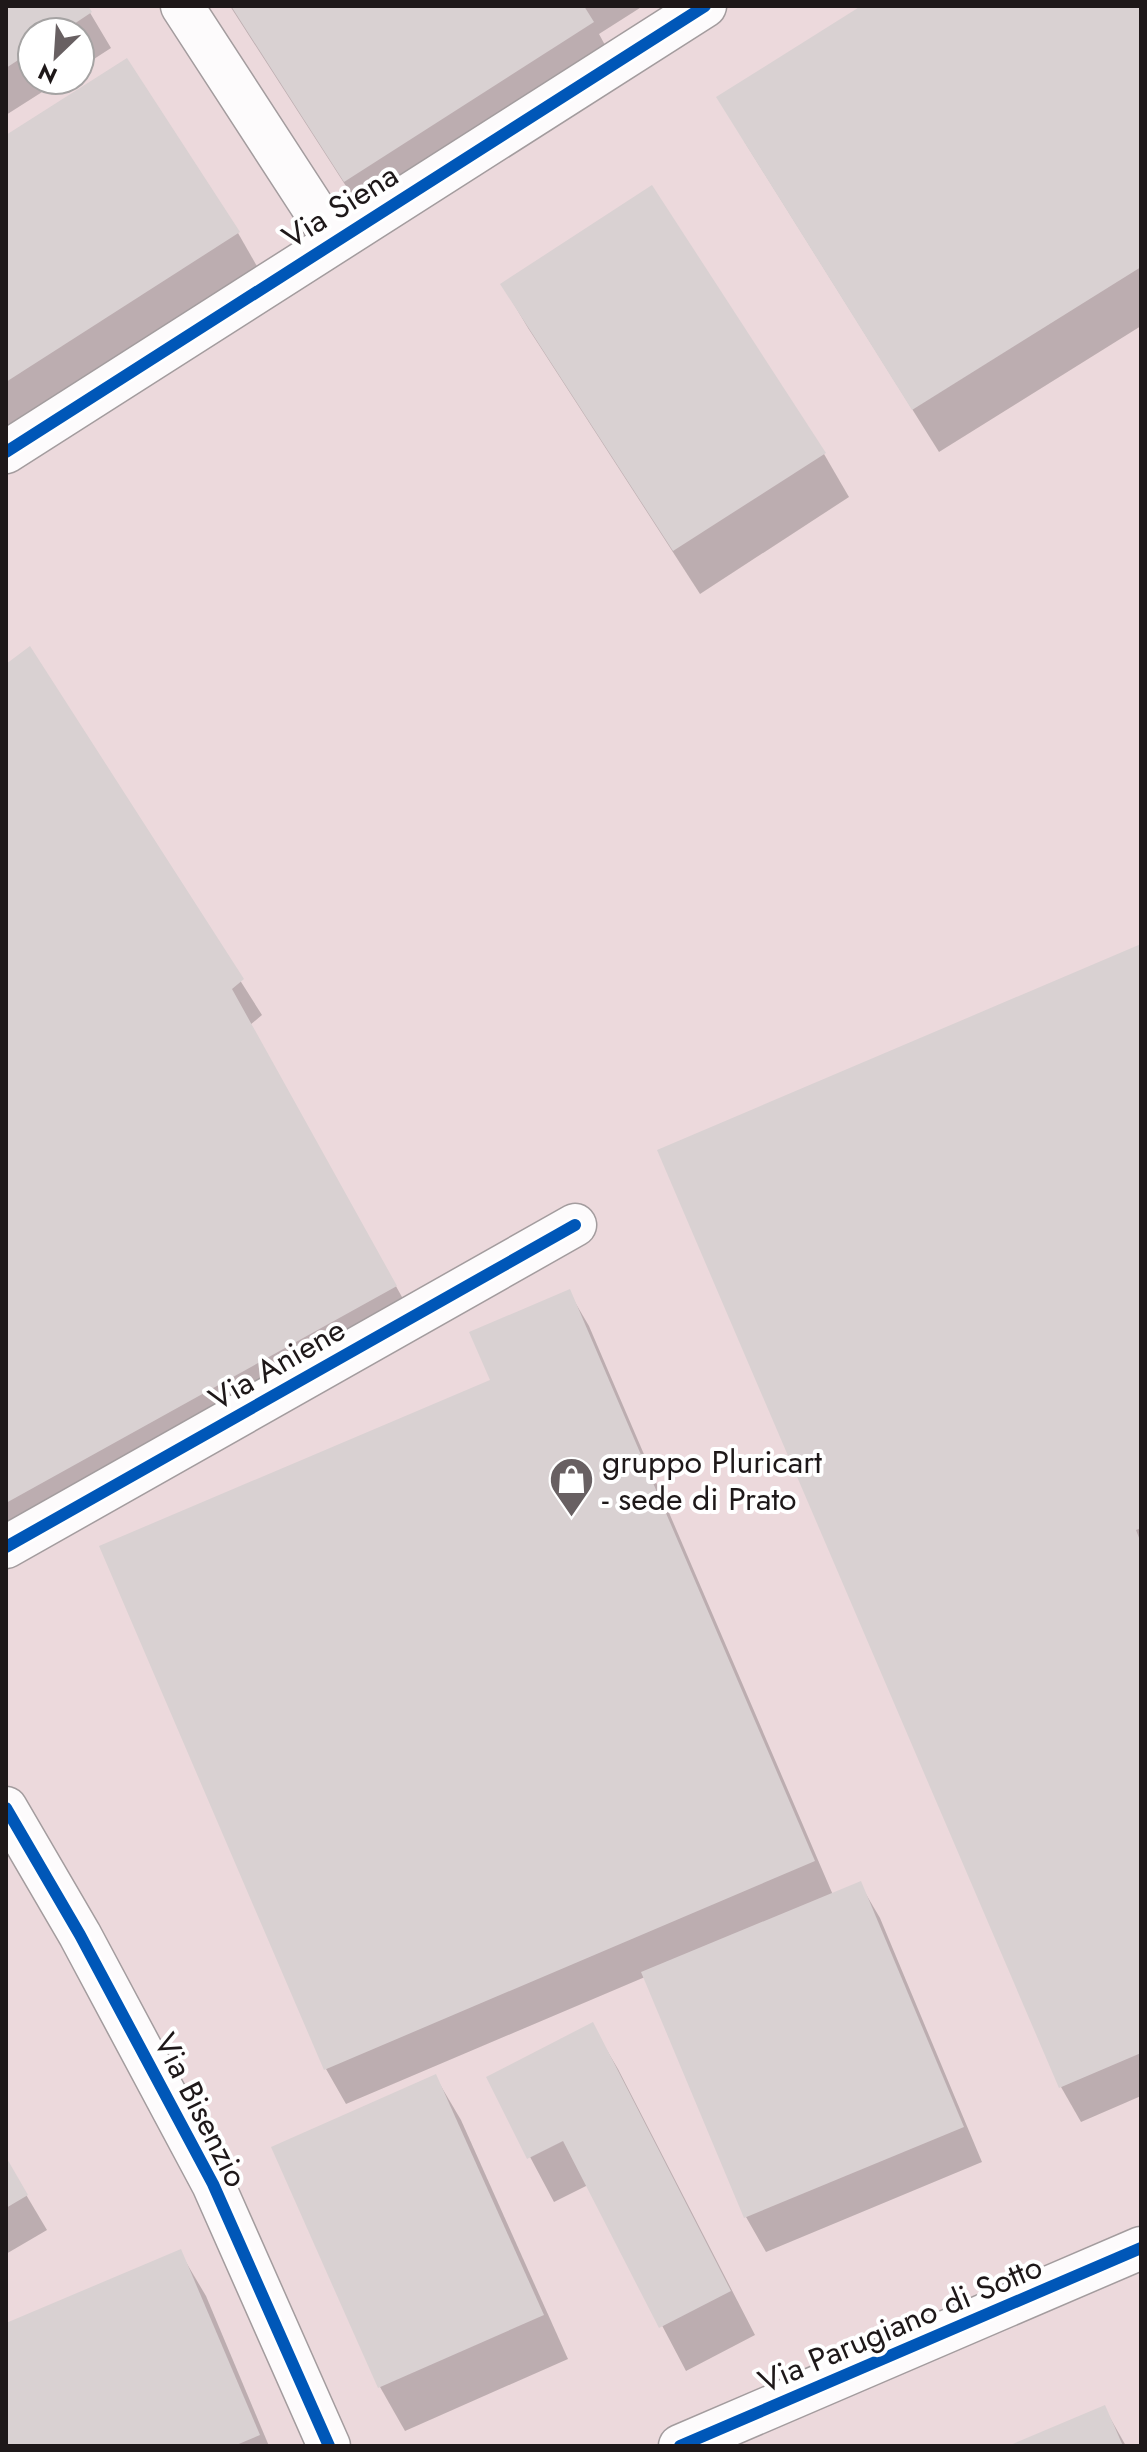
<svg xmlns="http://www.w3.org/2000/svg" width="1147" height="2452" viewBox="0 0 1147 2452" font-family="Jost,sans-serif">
<rect width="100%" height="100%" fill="#f1e7e9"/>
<!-- built -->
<path fill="#ecd9dc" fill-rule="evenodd" d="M6 6H1141V2446H6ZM32 32H80V80H32Z"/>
<!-- shadow -->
<g fill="#0003">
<polygon points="6,6 86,6 111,48 80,68 80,32 32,32 32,80 61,80 6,115"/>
<polygon points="230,6 643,6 599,34 617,67 371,225"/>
<polygon points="865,6 1141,6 1141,326 939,452 744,141"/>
<polygon points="6,138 238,233 258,268 6,429"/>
<polygon points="502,284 824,454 849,497 700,594 528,328"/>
<polygon points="30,649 262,1015 250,1025 421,1331 6,1560 6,666"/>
<polygon points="1141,946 1141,2096 1081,2122 1061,2087"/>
<polygon points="569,1292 589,1326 833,1895 860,1884 880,1918 982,2162 766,2252 746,2217 645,1977 346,2104 326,2069 102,1547 493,1381"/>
<polygon points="592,2025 618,2069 755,2335 686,2371 588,2185 554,2202 488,2078"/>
<polygon points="435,2076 461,2120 568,2359 405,2431 380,2387 274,2148"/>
<polygon points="6,2161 47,2230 6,2254"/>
<polygon points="180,2252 206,2296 269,2446 6,2446 6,2325"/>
<polygon points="1104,2407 1126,2446 1013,2446"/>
</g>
<!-- building -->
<g fill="#d9d1d2">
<polygon points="6,6 88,6 92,12 62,32 32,32 32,51 6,68"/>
<polygon points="231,6 584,6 594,22 344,182"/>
<polygon points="861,6 1141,6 1141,267 912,410 716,97"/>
<polygon points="127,58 240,232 6,382 6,135"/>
<polygon points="652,185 826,453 673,551 500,284"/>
<polygon points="30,646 244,979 232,989 397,1286 6,1503 6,664"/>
<polygon points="1141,944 1141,1528 1136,1530 1141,1543 1141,2053 1059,2088 657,1150"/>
<polygon points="570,1289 815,1861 324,2070 99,1546 490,1380 469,1332"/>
<polygon points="861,1881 964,2127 744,2218 641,1972"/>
<polygon points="593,2022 731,2291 659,2328 563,2141 527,2159 486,2077"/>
<polygon points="436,2074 544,2315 378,2388 271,2147"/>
<polygon points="6,2157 28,2195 6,2208"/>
<polygon points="181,2249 260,2435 234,2446 6,2446 6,2323"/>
<polygon points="1105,2405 1123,2446 1008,2446"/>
</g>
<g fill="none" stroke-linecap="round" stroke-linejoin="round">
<defs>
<g id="minor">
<polyline points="182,6 334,240"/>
<polyline points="6,452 705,6"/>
<polyline points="6,1547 575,1225"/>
<polyline points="6,1808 80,1935 213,2184 329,2446"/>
<polyline points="680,2446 1141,2248"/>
</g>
</defs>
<!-- minor casing -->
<use href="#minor" stroke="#a39c9e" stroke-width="45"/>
<!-- minor -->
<use href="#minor" stroke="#fdfbfc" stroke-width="42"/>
<defs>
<g id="cycleway">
<polyline points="6,452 705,6"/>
<polyline points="6,1547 575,1225"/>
<polyline points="6,1808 80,1935 213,2184 329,2446"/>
<polyline points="680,2446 1141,2248"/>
</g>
</defs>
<!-- cycleway casing -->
<use href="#cycleway" stroke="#fff" stroke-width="17"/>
<!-- cycleway -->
<use href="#cycleway" stroke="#0057b8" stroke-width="12"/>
</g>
<!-- icons -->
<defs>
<symbol id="shop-pin" viewBox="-11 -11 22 30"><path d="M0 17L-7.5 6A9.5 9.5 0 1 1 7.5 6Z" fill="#686062" stroke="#fff"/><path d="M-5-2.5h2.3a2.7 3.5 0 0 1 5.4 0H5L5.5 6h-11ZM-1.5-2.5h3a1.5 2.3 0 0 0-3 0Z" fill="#fff"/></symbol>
</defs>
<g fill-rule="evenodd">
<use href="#shop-pin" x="546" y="1454" width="51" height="69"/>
</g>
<g text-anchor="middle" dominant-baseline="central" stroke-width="8" stroke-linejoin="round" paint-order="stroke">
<!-- street labels -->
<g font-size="32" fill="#1e1819" stroke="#fff">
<text transform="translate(340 206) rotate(-32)">Via Siena</text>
<text transform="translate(277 1364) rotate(-30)">Via Aniene</text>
<text transform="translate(201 2110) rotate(63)">Via Bisenzio</text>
<text transform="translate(900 2324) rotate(-23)">Via Parugiano di Sotto</text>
</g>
<!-- poi labels -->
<g font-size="32" fill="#1e1819" stroke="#fff" text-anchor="start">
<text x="602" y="1462">gruppo Pluricart<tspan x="602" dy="37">- sede di Prato</tspan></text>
</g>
</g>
<!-- border -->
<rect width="1147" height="2452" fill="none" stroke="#1e1819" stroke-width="16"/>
<!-- north arrow -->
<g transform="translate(56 56) rotate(205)"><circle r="38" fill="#ffffff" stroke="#a5a3a3" stroke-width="2"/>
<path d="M0-6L14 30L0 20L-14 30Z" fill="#686062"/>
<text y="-12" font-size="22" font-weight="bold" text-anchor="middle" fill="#1e1819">N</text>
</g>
</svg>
